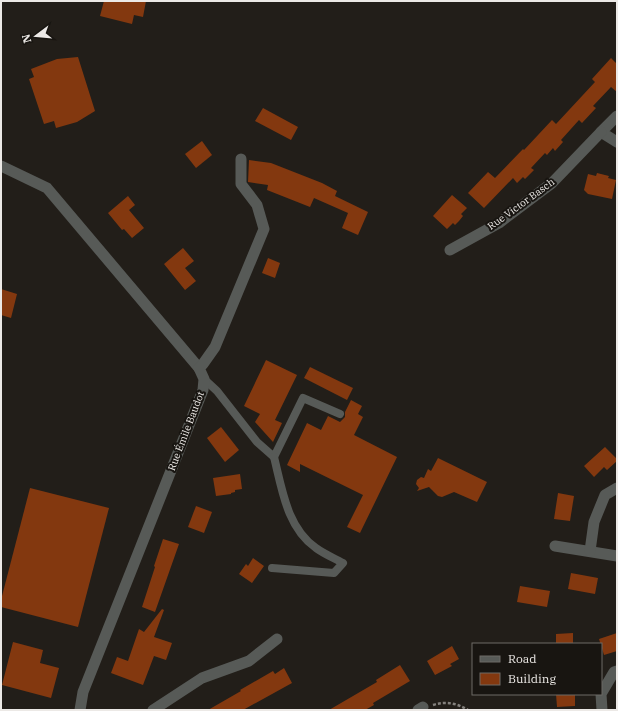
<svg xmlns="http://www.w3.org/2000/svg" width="618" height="711" viewBox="0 0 618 711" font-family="'IBM Plex Serif',serif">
<rect width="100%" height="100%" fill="#221e19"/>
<!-- building -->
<g fill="#83380f">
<polygon points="104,1 146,1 143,17 134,15 132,24 100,16"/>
<polygon points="78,57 95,111 77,122 56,128 54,121 44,124 29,79 34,77 31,69 57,59"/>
<polygon points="611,58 617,64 617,92 611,87 593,106 596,108 582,123 579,120 561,140 563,142 555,151 553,148 547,155 545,153 531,168 534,170 525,179 523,177 517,183 513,178 484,208 468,193 488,172 495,178 523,149 524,150 552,120 556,124 595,82 592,79"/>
<polygon points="263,108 298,127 291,140 255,121"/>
<polygon points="202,141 212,155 196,168 185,154"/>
<polygon points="249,160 271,163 322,183 337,191 335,196 368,212 358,235 342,228 348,213 314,198 310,207 267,190 268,185 248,182"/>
<polygon points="597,173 609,176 608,178 616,180 612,199 588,194 584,190 588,174 596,176"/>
<polygon points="452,195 467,208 461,214 463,216 459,221 455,225 453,223 447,229 433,216"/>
<polygon points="128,196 135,205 129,210 144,228 132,238 124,229 122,230 108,213"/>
<polygon points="183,248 194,261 185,268 196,281 185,290 164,264"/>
<polygon points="268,258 280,263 275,278 262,273"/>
<polygon points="1,289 17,294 11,318 1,315"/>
<polygon points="266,360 297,375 275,420 282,423 273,442 255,422 260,414 244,406"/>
<polygon points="310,367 353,388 347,400 304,378"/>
<polygon points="351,400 362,406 358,414 363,417 354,435 397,457 360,533 347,527 363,495 300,464 300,472 287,465 307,423 321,430 328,416 340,422 345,417 345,412"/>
<polygon points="221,427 239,450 225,462 207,438"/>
<polygon points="605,447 617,459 617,461 607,470 604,467 594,477 584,466"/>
<polygon points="438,458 487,482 477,502 454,492 442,497 438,496 429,487 417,491 419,488 416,484 417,480 421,477 424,478 428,469 431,471"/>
<polygon points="240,474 242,489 235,490 235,492 231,493 231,494 216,496 213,478"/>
<polygon points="30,488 109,508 78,627 1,607 1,600"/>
<polygon points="558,493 574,496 570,521 554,519"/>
<polygon points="196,506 212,512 204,533 188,527"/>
<polygon points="163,539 179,544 155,612 142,607 155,567 154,566"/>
<polygon points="253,558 264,566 252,583 239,574 246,564 248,566"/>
<polygon points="571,573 598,578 595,594 568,589"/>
<polygon points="520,586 550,591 547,607 517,602"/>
<polygon points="162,609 164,610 154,637 172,643 166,660 154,656 143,685 111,673 117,657 128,661 139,629 144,632"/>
<polygon points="573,633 573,644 556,644 556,634"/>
<polygon points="617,633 617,651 604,655 599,639"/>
<polygon points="13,642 43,650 40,663 59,668 51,698 2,685"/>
<polygon points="452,646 459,659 450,664 452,666 435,675 427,661"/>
<polygon points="400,665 410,681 373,703 374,705 365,710 329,710 377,682 376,680"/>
<polygon points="284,668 292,683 243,710 208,710 241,691 240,690 273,671 275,674"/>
<polygon points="556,694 575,694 575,706 557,707"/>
</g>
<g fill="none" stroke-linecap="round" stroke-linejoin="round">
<!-- path -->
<path stroke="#84817d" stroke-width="2.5" stroke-dasharray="3 2" stroke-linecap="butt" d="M433 705C445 701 457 703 468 710"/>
<!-- service -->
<g stroke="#575a57" stroke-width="8">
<polyline points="204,379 217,391 257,442 274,457 303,398 340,414"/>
<path d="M272 568 334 573 343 563C334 558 324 554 316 548 287 528 282 489 274 457"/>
</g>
<!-- minor -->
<g stroke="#575a57" stroke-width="11">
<polyline points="617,116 601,132 617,142"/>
<polyline points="1,166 47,188 199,368"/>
<polyline points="450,250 499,223 552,183 601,132"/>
<polyline points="555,546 617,556"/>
<polyline points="590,551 594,522 605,495 617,488"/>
<polyline points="80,710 83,692 203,390 204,379 199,368 203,364 215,347 264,229 257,205 241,184 241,159"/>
<polyline points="153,710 202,678 249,661 277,639"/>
<polyline points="418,710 423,707"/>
<polyline points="602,710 601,694 614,672 617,671"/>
</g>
</g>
<g text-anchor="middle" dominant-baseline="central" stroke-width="4" stroke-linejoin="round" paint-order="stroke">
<!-- street labels -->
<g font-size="10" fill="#ece9e6" stroke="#181511">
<text transform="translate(521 204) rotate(-36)">Rue Victor Basch</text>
<text transform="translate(186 431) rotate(-69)">Rue Émile Baudot</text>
</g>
</g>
<!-- border -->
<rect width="618" height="711" fill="none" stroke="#ece9e6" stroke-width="4"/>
<!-- legend -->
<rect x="472" y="643" width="130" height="52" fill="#181511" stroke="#6d6a66"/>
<rect x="480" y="656" width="20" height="6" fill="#575a57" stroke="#6d6a66"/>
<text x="508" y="663" font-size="12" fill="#ece9e6">Road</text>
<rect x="480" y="673" width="20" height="12" fill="#83380f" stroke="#6d6a66"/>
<text x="508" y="683" font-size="12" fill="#ece9e6">Building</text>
<!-- north arrow -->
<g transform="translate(36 36) rotate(254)" stroke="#181511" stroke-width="3" paint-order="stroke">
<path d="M0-3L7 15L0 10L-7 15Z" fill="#ece9e6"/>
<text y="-6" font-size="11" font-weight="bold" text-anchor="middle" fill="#ece9e6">N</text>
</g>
</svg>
